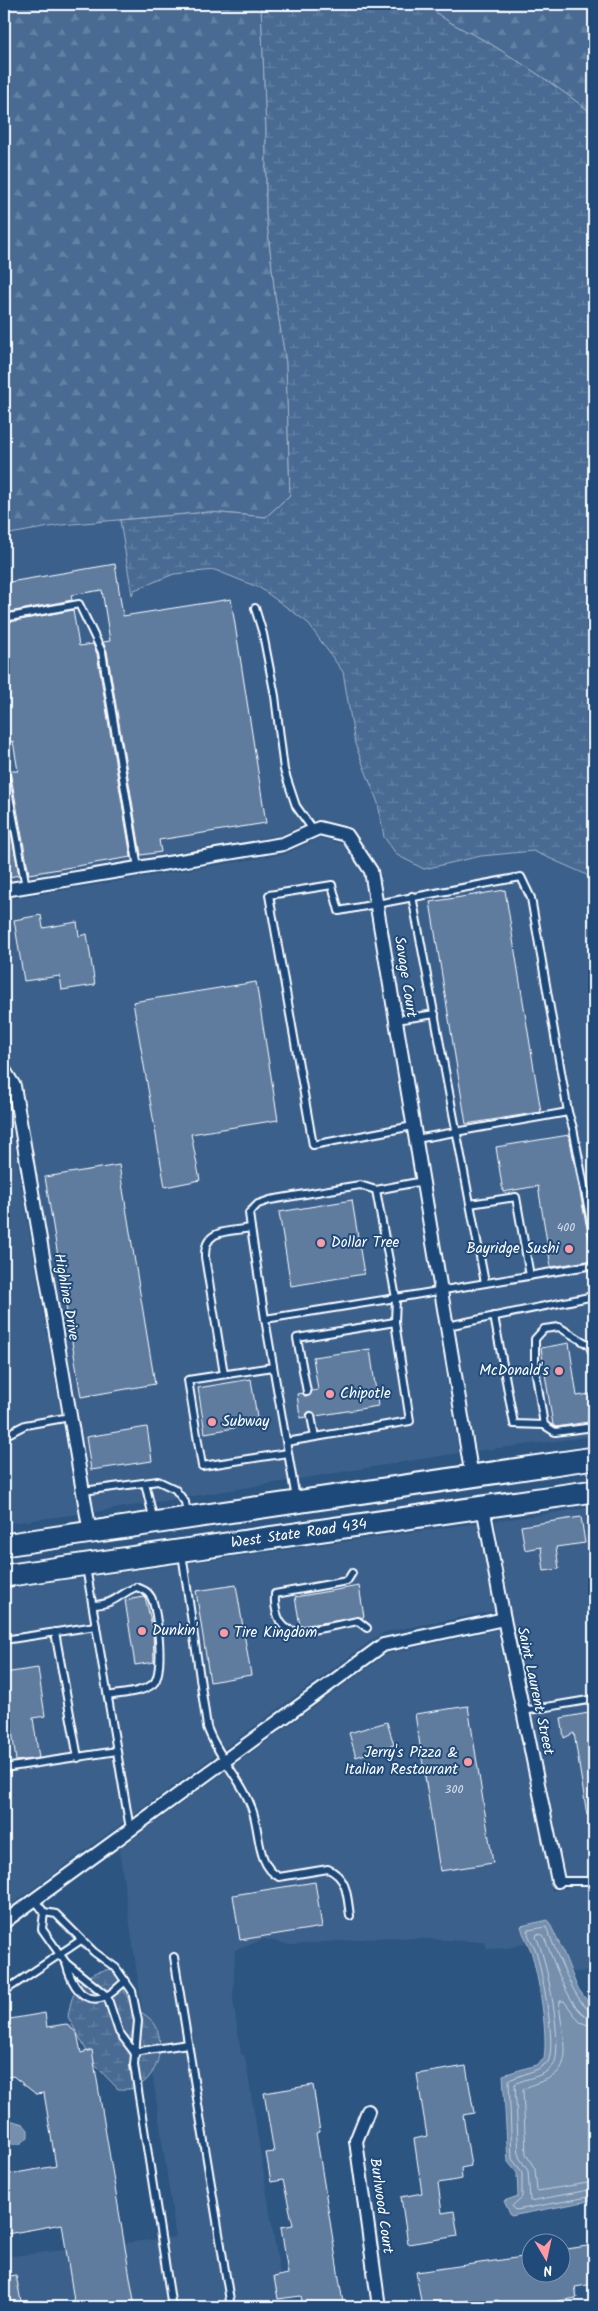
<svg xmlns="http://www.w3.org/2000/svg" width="598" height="2311" viewBox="0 0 598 2311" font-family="Kalam,sans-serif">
<defs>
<pattern id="forest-firs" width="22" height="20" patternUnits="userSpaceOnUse" patternTransform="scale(1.25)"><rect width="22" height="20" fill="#486b92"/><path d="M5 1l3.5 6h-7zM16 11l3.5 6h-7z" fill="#6381a2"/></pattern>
<pattern id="wetland-marsh" width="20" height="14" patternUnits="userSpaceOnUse" patternTransform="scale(1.25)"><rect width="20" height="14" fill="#486b92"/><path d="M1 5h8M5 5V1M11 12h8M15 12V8" fill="none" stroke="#6381a2"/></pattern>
</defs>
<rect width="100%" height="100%" fill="#2c5582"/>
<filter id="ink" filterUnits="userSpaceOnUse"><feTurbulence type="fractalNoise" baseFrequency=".02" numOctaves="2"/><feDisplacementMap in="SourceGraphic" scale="10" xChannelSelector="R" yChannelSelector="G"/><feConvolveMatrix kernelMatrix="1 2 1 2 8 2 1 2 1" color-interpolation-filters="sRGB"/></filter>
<g filter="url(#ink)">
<!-- built -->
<g fill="#3b618b">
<polygon points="120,520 132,594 134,590 174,574 215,570 260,588 307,622 343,672 355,744 378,803 384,837 481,856 533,851 585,874 594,882 594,1436 476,1451 379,869 354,830 349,826 315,819 281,835 4,881 4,535 61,525"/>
<polygon points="320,838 343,844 363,874 459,1453 95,1512 22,1085 5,1057 4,1049 4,900 285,854"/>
<polygon points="4,1086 78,1514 4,1524"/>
<polygon points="594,1507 594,1971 571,1972 548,1920 523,1937 527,1943 508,1948 487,1949 485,1942 387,1937 290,1945 265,1939 235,1950 233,2000 241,2054 245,2056 285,2307 4,2307 4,2257 176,2237 152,2071 160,2058 160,2047 156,2026 143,2014 119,1849 387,1654 497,1630 552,1891 568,1888 512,1617 495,1521"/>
<polygon points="478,1523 494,1611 385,1632 372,1640 4,1910 4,1589"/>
</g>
<!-- forest -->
<g fill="url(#forest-firs)" stroke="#a4b5c8">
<polygon points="4,4 261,4 266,129 266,213 275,295 286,363 290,495 266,517 209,512 61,525 4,535"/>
<path d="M427 4H594V115C561 89 525 65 489 43 468 31 443 22 427 4Z"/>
</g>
<!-- wetland -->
<g fill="url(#wetland-marsh)" stroke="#a4b5c8">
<path d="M261 4H427C443 22 468 31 489 43 525 65 561 89 594 115V882L585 874 533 851 481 856 424 869 397 855 384 837 378 803 355 744 343 672 307 622 260 588 215 570 174 574 134 590 132 595 120 520 209 512 266 517 290 495 286 363 275 295 266 213V129Z"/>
<path d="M113 1969C122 1979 123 1992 131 2003 137 2012 151 2016 156 2026 165 2047 158 2076 137 2087 132 2090 124 2089 118 2089L94 2064 68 2017C72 1988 82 1972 113 1969Z"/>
</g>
<!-- water -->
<g fill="#748fad" stroke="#acbcce">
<path d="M548 1920 562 1949 577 1987 594 2010V2200L511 2216 504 2201 518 2196 517 2173 508 2162 503 2075 536 2065 544 2059C548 2031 539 1979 531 1951 528 1942 523 1936 521 1926Z"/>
<path d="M10 2120 23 2124 28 2130V2137C19 2147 16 2145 4 2142V2122Z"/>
</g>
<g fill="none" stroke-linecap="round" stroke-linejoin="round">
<!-- shore -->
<g stroke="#c7d2de" stroke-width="1">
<path d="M594 2013C577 2011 554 1944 546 1927L528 1930C527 1937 534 1944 536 1951 542 1973 557 2044 548 2062L538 2069 509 2080 512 2159 522 2172V2197L512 2206 516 2210 594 2196"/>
<path d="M594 2019C570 2018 552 1954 543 1935L537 1934 536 1937C546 1954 565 2051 553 2066 543 2078 527 2077 515 2084L519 2157 528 2171 530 2201 594 2189"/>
<path d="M594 2027 580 2022 564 2001H560C557 2021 575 2055 557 2073 547 2082 531 2083 523 2090L526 2154 535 2169 537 2191 594 2182"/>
</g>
</g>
<!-- building -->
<g fill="#5e7c9f" stroke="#fff">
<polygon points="115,564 123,616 231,599 266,823 159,840 161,852 141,855 107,651 103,642 110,641 102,590 71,595 72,600 4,613 4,583"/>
<polygon points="73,610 79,646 93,644 97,654 131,857 29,874 10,771 18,771 13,741 10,742 4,705 4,623"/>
<polygon points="4,795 19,875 4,878"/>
<polygon points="505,890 541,1112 466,1124 430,902"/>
<polygon points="41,915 43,928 77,922 79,936 87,934 95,985 62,990 60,976 24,981 14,920"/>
<polygon points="256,982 278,1120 191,1134 200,1180 165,1187 133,1002"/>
<polygon points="569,1135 593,1260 551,1267 538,1186 503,1192 496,1147"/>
<polygon points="119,1165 155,1384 81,1397 45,1177"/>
<polygon points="352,1200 364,1274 291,1286 279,1212"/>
<polygon points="569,1343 577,1396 590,1394 594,1421 556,1427 553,1425 541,1348"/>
<polygon points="370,1349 378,1406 316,1416 311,1411 307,1413 306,1417 300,1418 297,1394 302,1393 307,1397 312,1391 318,1390 313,1357"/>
<polygon points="251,1379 258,1424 205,1433 198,1388"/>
<polygon points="147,1427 152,1461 91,1470 86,1437"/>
<polygon points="581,1517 585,1543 556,1547 559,1569 544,1571 541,1547 525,1550 521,1526"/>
<polygon points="236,1585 251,1675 210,1682 196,1591"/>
<polygon points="359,1586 364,1617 300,1626 295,1597"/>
<polygon points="145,1597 153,1629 154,1662 135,1665 125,1600"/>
<polygon points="38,1668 45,1716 33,1718 39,1758 16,1761 11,1722 4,1723 4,1673"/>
<polygon points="468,1706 493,1863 440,1871 415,1714"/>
<polygon points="594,1712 594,1815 587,1815 574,1733 564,1738 561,1718"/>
<polygon points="387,1722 394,1745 356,1757 349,1733"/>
<polygon points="315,1882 322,1927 240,1940 233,1895"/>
<polygon points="45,2013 47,2027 66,2024 77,2033 81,2053 92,2050 135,2307 75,2307 62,2224 7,2234 4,2217 4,2175 56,2166 44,2093 36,2094 13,2076 4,2078 4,2020"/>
<polygon points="466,2066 474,2113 463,2115 471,2166 461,2168 462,2179 438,2183 442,2213 454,2211 458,2236 408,2244 401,2197 422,2193 414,2139 427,2136 417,2074"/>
<polygon points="313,2085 320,2132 316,2133 343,2303 303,2307 301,2296 278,2299 274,2277 288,2274 281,2227 293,2225 283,2180 271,2182 266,2153 274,2152 264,2093"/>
<polygon points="594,2245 594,2284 575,2287 577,2298 521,2307 500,2307 498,2300 474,2304 473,2300 444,2304 445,2307 422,2307 416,2272 530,2256 530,2274 560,2274 560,2250"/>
<polygon points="16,2275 22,2307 4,2307 4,2277"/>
</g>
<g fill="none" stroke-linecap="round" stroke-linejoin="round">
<defs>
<g id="service">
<polyline points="255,608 263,634 275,696 284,770 296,806 313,830"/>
<polyline points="4,618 79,604 102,652 138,868"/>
<polyline points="4,769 26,887"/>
<polyline points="412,896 485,1283"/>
<polyline points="396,1020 435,1014"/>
<polyline points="413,1126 313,1145 269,895 332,885 339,911 521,877 531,898 568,1112"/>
<polyline points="416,1139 568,1112 573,1128 594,1238"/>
<polyline points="423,1181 376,1190 396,1298 594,1265"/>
<polyline points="470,1204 516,1197 530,1276"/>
<polyline points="251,1228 249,1213 258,1204 270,1200 317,1192 360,1185 376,1190"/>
<polyline points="494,1316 514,1424 544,1425"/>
<polyline points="447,1326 594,1296"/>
<polyline points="594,1356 589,1345 559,1327 544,1329 535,1339 535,1368 544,1425 555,1432 594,1427"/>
<polyline points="273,1367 188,1380 202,1466 288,1453"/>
<path d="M224 1374 205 1257C204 1228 228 1232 251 1228L265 1319"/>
<polyline points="307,1392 297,1338 395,1322"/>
<polyline points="311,1416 315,1437"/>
<polyline points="4,1436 25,1425 70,1417"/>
<polyline points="286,1442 410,1421 395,1322 396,1298 265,1319 296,1499"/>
<polyline points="145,1483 154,1521"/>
<polyline points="83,1491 158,1481 175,1489 185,1502 187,1515"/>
<path d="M182 1553 207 1727C218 1758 243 1780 253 1812 260 1833 257 1866 279 1877L328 1869C348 1878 347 1896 350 1916"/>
<polyline points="86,1567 130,1829"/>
<path d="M352 1573 347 1581 275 1594C274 1608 278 1630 295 1631 311 1632 341 1624 358 1621L367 1628"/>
<path d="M93 1605C116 1604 117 1595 136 1587 142 1589 148 1591 151 1597 158 1611 165 1674 153 1684 141 1693 122 1693 108 1696"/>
<polyline points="55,1632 78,1758"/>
<polyline points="4,1640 96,1626"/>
<polyline points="523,1711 594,1699"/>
<polyline points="4,1768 117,1751"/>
<polyline points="558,1881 594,1881"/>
<polyline points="34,1899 44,1912 42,1929 66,1963 107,1996 119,2032 134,2052"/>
<polyline points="44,1912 56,1914 94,1952 116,1968 132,1991 138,2021 134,2065 172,2307"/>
<polyline points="174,1957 231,2307"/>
<path d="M66 1963C71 1983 83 2008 108 1995 114 1992 120 1985 126 1981"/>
<polyline points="9,1988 81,1940"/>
<polyline points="134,2052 188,2044"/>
</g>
<g id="minor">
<polyline points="4,890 283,844 319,828 347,835 371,871 472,1477"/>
<polyline points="4,1070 14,1086 90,1533"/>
<polyline points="483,1507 504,1619 558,1881"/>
<polyline points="4,1922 383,1645 504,1619"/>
<polyline points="368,2111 356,2141 379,2307"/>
</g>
<g id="primary">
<polyline points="4,1545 594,1458"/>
<polyline points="4,1576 594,1491"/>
</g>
</defs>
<!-- service casing -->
<use href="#service" stroke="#fff" stroke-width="10"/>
<!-- minor casing -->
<use href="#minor" stroke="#fff" stroke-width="16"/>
<!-- primary casing -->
<use href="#primary" stroke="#fff" stroke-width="25"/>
<!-- service -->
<use href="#service" stroke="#1f4a7a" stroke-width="6"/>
<!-- minor -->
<use href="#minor" stroke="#1f4a7a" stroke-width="12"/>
<!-- primary -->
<use href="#primary" stroke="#1f4a7a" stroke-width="21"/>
</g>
</g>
<!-- markers -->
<g fill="#ff9aa2" stroke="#1f4a7a" stroke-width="2">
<circle cx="321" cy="1243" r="5"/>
<circle cx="569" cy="1249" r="5"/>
<circle cx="559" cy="1371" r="5"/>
<circle cx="330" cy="1394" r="5"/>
<circle cx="212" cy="1422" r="5"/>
<circle cx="142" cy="1631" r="5"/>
<circle cx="224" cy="1633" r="5"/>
<circle cx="468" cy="1762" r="5"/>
</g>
<g text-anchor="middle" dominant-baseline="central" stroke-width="4" stroke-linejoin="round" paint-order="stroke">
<!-- number labels -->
<g font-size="12" fill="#d7dee7">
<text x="566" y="1227">400</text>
<text x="454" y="1789">300</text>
</g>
<!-- street labels -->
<g font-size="15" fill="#fff" stroke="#1f4a7a">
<text transform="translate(405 977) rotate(81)">Savage Court</text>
<text transform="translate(66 1297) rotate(80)">Highline Drive</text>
<text transform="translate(299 1534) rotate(-8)">West State Road 434</text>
<text transform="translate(535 1691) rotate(78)">Saint Laurent Street</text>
<text transform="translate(381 2206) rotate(82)">Burlwood Court</text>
</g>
<!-- poi labels -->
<g font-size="15" fill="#fff" stroke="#1f4a7a" text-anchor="start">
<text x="331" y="1243">Dollar Tree</text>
<text x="559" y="1249" text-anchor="end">Bayridge Sushi</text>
<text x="549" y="1371" text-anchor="end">McDonald's</text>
<text x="340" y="1394">Chipotle</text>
<text x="222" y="1422">Subway</text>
<text x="152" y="1631">Dunkin'</text>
<text x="234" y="1633">Tire Kingdom</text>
<text x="458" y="1753" text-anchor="end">Jerry's Pizza &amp;<tspan x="458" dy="17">Italian Restaurant</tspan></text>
</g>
</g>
<!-- margin -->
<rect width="598" height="2311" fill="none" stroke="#1f4a7a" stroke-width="20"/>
<rect x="10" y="10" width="578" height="2291" fill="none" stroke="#fff" stroke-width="2" filter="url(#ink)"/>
<!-- north arrow -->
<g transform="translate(546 2258) rotate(171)"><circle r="24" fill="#1f4a7a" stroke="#7992af"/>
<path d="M0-4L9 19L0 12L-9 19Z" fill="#ff9aa2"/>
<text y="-8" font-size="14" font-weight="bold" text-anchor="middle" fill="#ffffff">N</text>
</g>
</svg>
